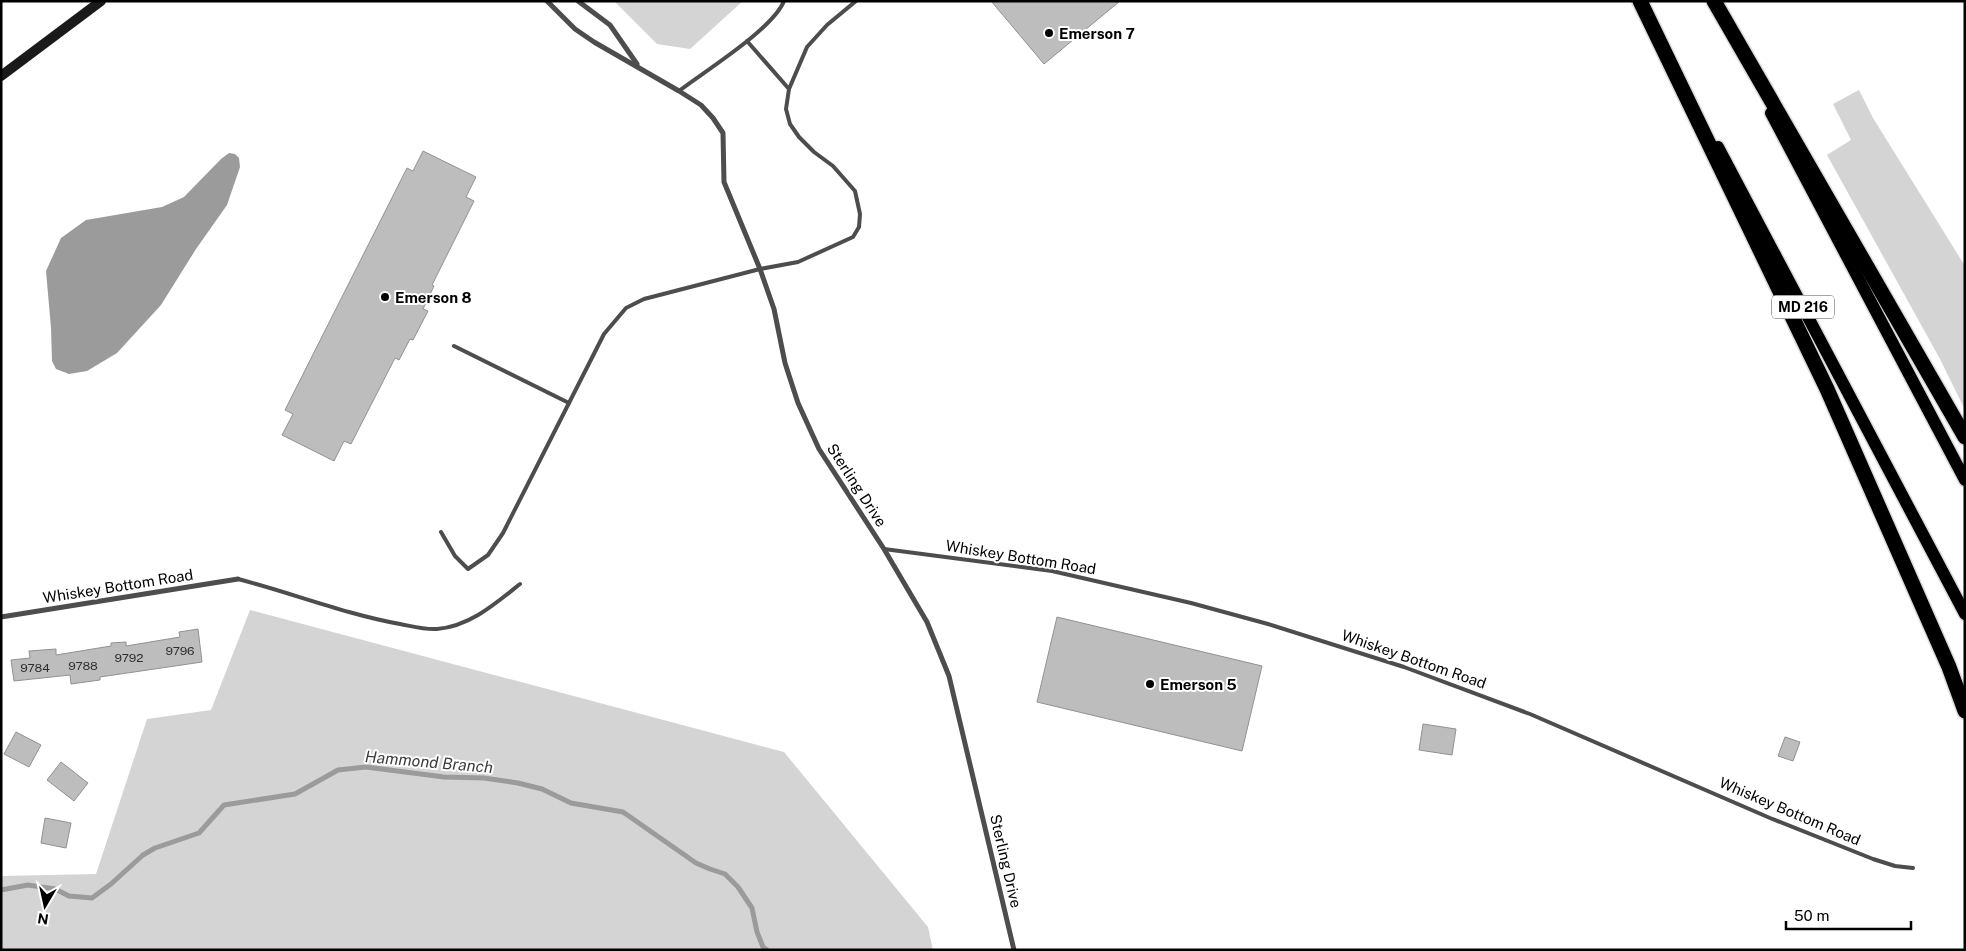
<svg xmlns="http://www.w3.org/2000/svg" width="1966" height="951" viewBox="0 0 1966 951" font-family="'Public Sans',sans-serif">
<rect width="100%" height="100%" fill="#fff"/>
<!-- green -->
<g fill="#d4d4d4">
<polygon points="614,1 743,1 690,49 657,44"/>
<polygon points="1859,90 1873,118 1965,266 1965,410 1940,359 1827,155 1851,140 1833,104"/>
<polygon points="250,610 784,752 928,927 933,950 1,950 1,876 96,874 147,719 211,710"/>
</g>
<!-- water -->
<polygon fill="#9b9b9b" points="229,153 235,154 239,158 240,167 227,205 196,249 161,305 117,353 87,371 69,374 56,369 52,361 51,328 46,271 61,238 86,220 162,207 184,197 221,159"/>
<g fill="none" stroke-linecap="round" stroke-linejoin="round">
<!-- stream -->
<polyline stroke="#9b9b9b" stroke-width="5" points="1,890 28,885 55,889 69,896 92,898 111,884 143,855 155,848 199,833 224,805 295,794 338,770 366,767 444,777 484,778 518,783 542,789 571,803 623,812 696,863 710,869 725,874 738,887 752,908 757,932 763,947 767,950"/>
</g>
<!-- building -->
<g fill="#bdbdbd" stroke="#919191">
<polygon points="991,1 1120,1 1044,64"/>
<polygon points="423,151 476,177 466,197 474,201 432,285 434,286 423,309 428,311 413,340 410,339 399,360 395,358 351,444 344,441 334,461 282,435 293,414 285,410 407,168 413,171"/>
<polygon points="1057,617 1262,666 1242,751 1037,702"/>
<polygon points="198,629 202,662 100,677 100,680 71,684 70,675 14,681 11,660 30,658 29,651 56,649 56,655 111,646 111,643 126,642 126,646 180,637 179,632"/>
<polygon points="1423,724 1456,729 1452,755 1419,750"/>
<polygon points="16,732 41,745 29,767 4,754"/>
<polygon points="1785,737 1800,742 1793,761 1778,756"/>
<polygon points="61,762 88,783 74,801 47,780"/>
<polygon points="45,818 71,823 66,848 41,843"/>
</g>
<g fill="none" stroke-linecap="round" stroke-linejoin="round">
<defs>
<g id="primary">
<polyline points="1771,113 1965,480"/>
<polyline points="1718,147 1965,614"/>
</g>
<g id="highway">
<polyline points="1640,1 1827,389 1949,667 1965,711"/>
<polyline points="1714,1 1965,437"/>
</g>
</defs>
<!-- primary casing -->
<use href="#primary" stroke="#dbdbdb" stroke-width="15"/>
<!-- highway casing -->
<use href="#highway" stroke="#dbdbdb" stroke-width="18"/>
<!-- lane -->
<g stroke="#4d4d4d" stroke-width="4">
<polyline points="747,41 789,89"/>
<path d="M679 91C705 71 773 29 784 1"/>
<polyline points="454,346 569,403"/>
<polyline points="441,532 455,556 468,569 488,555 503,533 604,334 626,308 644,299 760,269 798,262 853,237 859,227 860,214 855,191 833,166 814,152 799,137 790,124 786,109 789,89 807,47 827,25 856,1"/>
<polyline points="884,549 1052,571 1191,603 1268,624 1404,667 1530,714 1770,818 1873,859 1895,866 1913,868"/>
<path d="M238 579C292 593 345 614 400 624 411 626 425 630 437 629 470 626 495 604 520 584"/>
</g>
<!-- street -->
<g stroke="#4d4d4d" stroke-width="5">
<polyline points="547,1 575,29 594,42 679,91 701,105 713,118 723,133 724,182 760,269 774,309 785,363 798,403 819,449 884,549 927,622 949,676 1014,950"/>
<polyline points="578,1 610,25 637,64"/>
<polyline points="1,617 238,579"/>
</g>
<!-- secondary -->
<polyline stroke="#1a1a1a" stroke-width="10" points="1,76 101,1"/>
<!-- primary -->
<use href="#primary" stroke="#000" stroke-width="12"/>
<!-- highway -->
<use href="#highway" stroke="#000" stroke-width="15"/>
</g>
<!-- markers -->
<g fill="#000" stroke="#fff" stroke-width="2">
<circle cx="1049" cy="33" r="5"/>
<circle cx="385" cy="297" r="5"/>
<circle cx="1150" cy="684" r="5"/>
</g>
<g text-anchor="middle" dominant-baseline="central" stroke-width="4" stroke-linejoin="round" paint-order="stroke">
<!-- number labels -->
<g font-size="12" fill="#2f2f2f">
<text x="180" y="651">9796</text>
<text x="129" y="658">9792</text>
<text x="83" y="666">9788</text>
<text x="35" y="668">9784</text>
</g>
<!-- shield labels -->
<rect fill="#fff" stroke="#4c4c4c" stroke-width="1" x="1772" y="295.5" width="62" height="23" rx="4"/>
<g font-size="14" font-weight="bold" fill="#000">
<text x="1803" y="307">MD 216</text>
</g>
<!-- poi labels -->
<g font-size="15" font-weight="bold" fill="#000" stroke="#fff" text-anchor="start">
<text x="1059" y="33">Emerson 7</text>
<text x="395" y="297">Emerson 8</text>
<text x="1160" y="684">Emerson 5</text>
</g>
<!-- street labels -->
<g font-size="15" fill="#000" stroke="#fff">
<text transform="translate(857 485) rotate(57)">Sterling Drive</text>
<text transform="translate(1021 557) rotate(9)">Whiskey Bottom Road</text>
<text transform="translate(118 586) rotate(-9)">Whiskey Bottom Road</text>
<text transform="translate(1414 659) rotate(19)">Whiskey Bottom Road</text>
<text transform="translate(1790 811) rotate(23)">Whiskey Bottom Road</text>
<text transform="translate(1006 861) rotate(77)">Sterling Drive</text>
</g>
<!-- water labels -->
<g font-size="16" font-style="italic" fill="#3c3c3c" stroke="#fff">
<text transform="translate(429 762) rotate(5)">Hammond Branch</text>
</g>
</g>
<!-- border -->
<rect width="1966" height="951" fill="none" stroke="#000000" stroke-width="5"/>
<!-- north arrow -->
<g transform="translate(45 906) rotate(189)" stroke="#ffffff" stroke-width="4" paint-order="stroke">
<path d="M0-4L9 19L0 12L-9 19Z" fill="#000000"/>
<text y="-8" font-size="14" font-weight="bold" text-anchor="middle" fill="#000000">N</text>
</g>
<!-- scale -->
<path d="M1786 921v8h125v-8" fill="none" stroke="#000000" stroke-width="2.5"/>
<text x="1794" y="921" font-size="15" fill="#000000" stroke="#ffffff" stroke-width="4" paint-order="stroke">50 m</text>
</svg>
